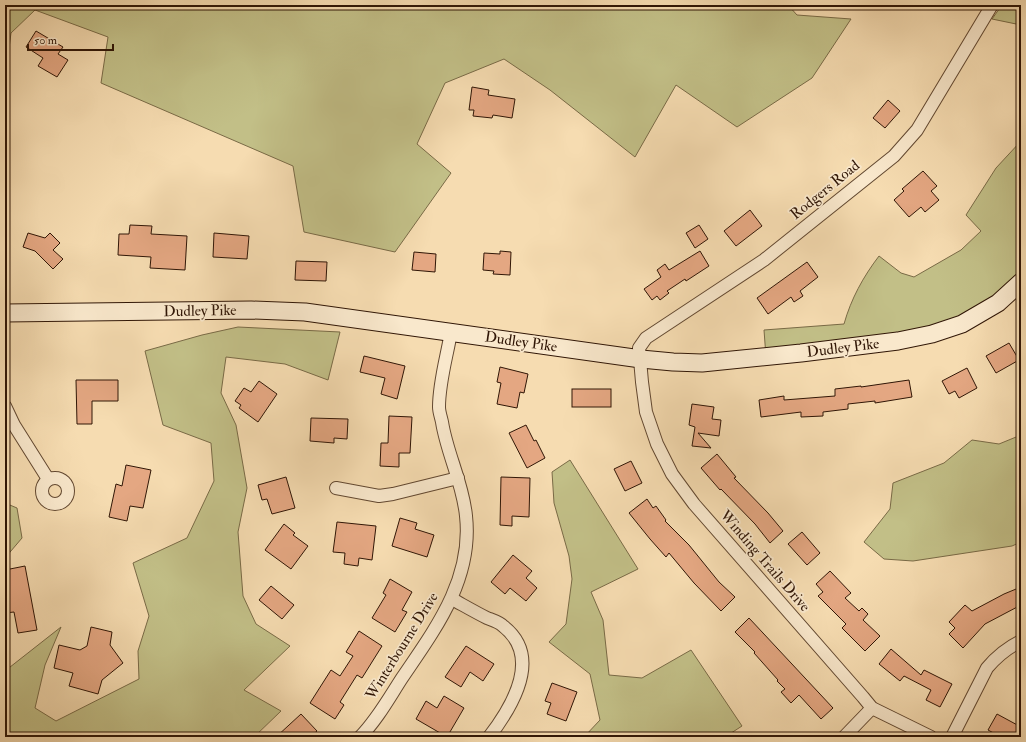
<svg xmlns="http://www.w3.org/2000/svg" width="1026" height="742" viewBox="0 0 1026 742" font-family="'IM FELL Double Pica',serif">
<rect width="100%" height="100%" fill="#f6dcb1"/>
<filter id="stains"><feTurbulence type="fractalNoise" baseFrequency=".005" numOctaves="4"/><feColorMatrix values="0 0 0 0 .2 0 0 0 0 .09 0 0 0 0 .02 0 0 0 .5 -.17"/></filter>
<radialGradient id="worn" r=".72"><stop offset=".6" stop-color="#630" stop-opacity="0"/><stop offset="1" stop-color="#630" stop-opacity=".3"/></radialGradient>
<!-- green -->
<g fill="#c2bf87" stroke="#796a46">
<polygon points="5,5 788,5 797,15 851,19 812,78 737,127 676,85 635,157 550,90 504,59 445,83 417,144 451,173 395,252 304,232 293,166 101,83 108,37 35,10 11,33 5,79"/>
<polygon points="1002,5 1021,5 1021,25 992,19"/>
<path d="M1021 141V282L962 324 766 357 764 330 844 324C851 299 863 277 879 256L901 273 914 277 961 250 981 231 966 215 996 168Z"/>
<polygon points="238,327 340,332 328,380 285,364 226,357 221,393 236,425 247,488 238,532 243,596 256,624 290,646 244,690 281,711 254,737 5,737 5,671 61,627 45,665 35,708 56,721 139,679 138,651 149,616 133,563 187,538 214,481 211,443 163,425 145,351 202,335"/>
<polygon points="1021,435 1021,542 1012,546 913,561 884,559 864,542 890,509 893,483 944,463 972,440 999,444"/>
<polygon points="570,460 638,569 591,592 603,620 609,675 642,678 691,650 742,726 725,737 584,737 600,720 590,674 549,642 566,624 572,579 569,556 554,503 552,472"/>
<polygon points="5,503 17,508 22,538 5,558"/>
</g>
<!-- building -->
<g fill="#e4a782" stroke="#301606">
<polygon points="36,31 63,47 58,54 68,60 57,77 38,66 43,58 26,47"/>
<polygon points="472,87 489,90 488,95 515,99 512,118 493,115 492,118 473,116 474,110 469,110"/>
<polygon points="888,100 900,111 885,128 873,118"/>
<polygon points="923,171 937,186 931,191 939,200 925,212 921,207 909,217 894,200 904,191 902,189"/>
<polygon points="750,210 762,226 736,246 724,231"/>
<polygon points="130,225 152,226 151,234 187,236 185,270 150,268 151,257 118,255 119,234 129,234"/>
<polygon points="699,225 708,239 695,248 686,233"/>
<polygon points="28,233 45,238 50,233 60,243 53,250 63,259 53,269 35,251 23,247"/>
<polygon points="214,233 249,236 247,259 213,257"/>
<polygon points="500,251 511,252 510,275 493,274 494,271 483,270 484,253 500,254"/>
<polygon points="700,251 709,266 686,281 685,279 667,291 669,293 660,300 657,296 652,300 644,289 661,277 657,270 665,264 669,270"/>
<polygon points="414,252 436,254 435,272 412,270"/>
<polygon points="296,261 327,262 326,281 295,280"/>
<polygon points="807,262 818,277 800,291 803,296 794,302 791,297 768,314 757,298"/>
<polygon points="1009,343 1019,360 996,373 986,356"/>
<polygon points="364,356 405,366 397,399 381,394 385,378 360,372"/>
<polygon points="500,367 528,374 524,393 520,392 517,408 497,404 501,383 497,382"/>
<polygon points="967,368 977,388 959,398 955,391 949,394 942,381"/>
<polygon points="76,380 118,380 118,401 92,401 92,424 77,424"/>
<polygon points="909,380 912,397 875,403 875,401 848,404 848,409 823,412 823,416 801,417 801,412 761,417 759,400 784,396 784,400 835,396 835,389 861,386 861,387"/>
<polygon points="259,381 277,394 258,422 239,408 241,405 235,401 244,388 251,392"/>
<rect x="572" y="389" width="39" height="18"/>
<polygon points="692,404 714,407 712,419 721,420 719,436 698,433 711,448 692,446 695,427 689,425"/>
<polygon points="389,416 412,417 410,453 399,453 399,467 380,466 381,443 388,443"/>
<polygon points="311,418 348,419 347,439 334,438 334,443 310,441"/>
<polygon points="526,425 534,441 536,440 545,458 527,468 509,433"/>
<polygon points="717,454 736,477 734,478 768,513 783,531 770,543 755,524 721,489 720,490 701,468"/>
<polygon points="631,461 642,483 625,491 614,469"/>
<polygon points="126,465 151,470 143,508 130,506 127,521 109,517 116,484 122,486"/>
<polygon points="286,477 295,508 272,514 267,499 262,500 258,485"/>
<polygon points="501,477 530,478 529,517 512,516 512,526 500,525"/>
<polygon points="647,499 653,508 656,506 666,520 665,521 689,545 719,582 735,597 721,611 694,583 669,553 666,557 650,539 629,513"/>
<polygon points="400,518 417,523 415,529 434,535 427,557 392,546"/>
<polygon points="337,522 376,526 372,560 359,558 358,566 344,564 345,553 333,552"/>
<polygon points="284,524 295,533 293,535 308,546 291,569 265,550"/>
<polygon points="802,532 820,553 807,565 788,544"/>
<polygon points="513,555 532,571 526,578 537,588 526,601 510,588 505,594 491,582"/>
<polygon points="25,566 37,630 18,633 14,612 5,613 5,570"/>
<polygon points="830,571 851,593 845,598 859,611 862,608 868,614 863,620 880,636 865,651 842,628 846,624 818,596 823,592 816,584"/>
<polygon points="390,579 412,592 402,610 407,612 395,632 372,618 386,595 383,593"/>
<polygon points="271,586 294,605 282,619 259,600"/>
<polygon points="1021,587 1021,605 985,624 963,648 949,634 955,628 949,622 965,605 972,611 1004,594"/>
<polygon points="749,618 833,708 821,719 799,695 791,703 781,692 785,689 777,681 778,680 754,653 755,652 735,632"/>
<polygon points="91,627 112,632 110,645 123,663 102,680 98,694 69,686 73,673 54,668 59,645 80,650 87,646"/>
<polygon points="359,631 382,646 362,678 357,675 340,702 344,705 335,719 310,703 331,670 340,676 353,656 346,652"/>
<polygon points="466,646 494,664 483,681 470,672 461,687 445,677"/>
<polygon points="891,649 921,675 924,670 952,684 940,707 926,700 931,690 904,676 900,681 879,664"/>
<polygon points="552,683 577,692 566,721 547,714 551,703 545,701"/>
<polygon points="444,696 464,708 447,737 416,719 426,701 437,708"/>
<polygon points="301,714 317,731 310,737 276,737"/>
<polygon points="997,714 1021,727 1021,737 1001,737 988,730"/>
</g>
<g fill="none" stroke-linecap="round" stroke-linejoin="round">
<defs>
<g id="street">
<polyline points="5,406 14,425 48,479"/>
<circle cx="55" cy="491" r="13"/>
<polyline points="336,488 379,496 393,494 458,478"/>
<path d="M452 599C463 605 475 612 487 618 492 620 499 622 503 626 543 657 512 707 489 737"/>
<path d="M360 737C377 720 389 698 402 678 436 628 473 579 466 516 463 483 447 454 442 422 441 417 439 412 439 407 439 382 447 356 451 332"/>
<polyline points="844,737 872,708"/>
<polyline points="931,737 872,708 863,697 694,504 672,474 657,444 646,412 642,382 639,348 646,338 764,260 894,156 917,130 992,5"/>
<path d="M952 737 987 668C997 656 1007 648 1021 641"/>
</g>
<polyline id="secondary" points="5,313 251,310 305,312 641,359 673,362 702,363 801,353 898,341 932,334 962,324 998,303 1021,282"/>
</defs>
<!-- street casing -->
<use href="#street" stroke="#624831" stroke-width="14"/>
<!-- secondary casing -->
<use href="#secondary" stroke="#301606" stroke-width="19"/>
<!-- street -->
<use href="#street" stroke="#f9e8cc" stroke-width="12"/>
<!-- secondary -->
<use href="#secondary" stroke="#f9e8cc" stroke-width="17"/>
</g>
<g text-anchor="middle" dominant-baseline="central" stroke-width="3.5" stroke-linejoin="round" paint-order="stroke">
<!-- street labels -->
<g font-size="15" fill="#301606" stroke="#f9e8cc">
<text transform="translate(825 190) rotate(-39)">Rodgers Road</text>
<text transform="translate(200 311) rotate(-1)">Dudley Pike</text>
<text transform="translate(521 342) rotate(8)">Dudley Pike</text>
<text transform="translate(843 348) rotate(-7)">Dudley Pike</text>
<text transform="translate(765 561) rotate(49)">Winding Trails Drive</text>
<text transform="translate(402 646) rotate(-58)">Winterbourne Drive</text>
</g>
</g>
<!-- margin -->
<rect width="1026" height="742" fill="none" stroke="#f6dcb1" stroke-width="20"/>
<rect x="6" y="6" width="1014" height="730" fill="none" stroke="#301606" stroke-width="2"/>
<rect x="10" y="10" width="1006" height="722" fill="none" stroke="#301606"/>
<!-- scale -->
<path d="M28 44v6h85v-6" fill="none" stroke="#301606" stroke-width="2"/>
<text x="34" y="44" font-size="12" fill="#301606" stroke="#f9e8cc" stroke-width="3" paint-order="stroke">50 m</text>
<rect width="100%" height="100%" filter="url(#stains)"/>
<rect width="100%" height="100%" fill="url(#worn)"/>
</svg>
